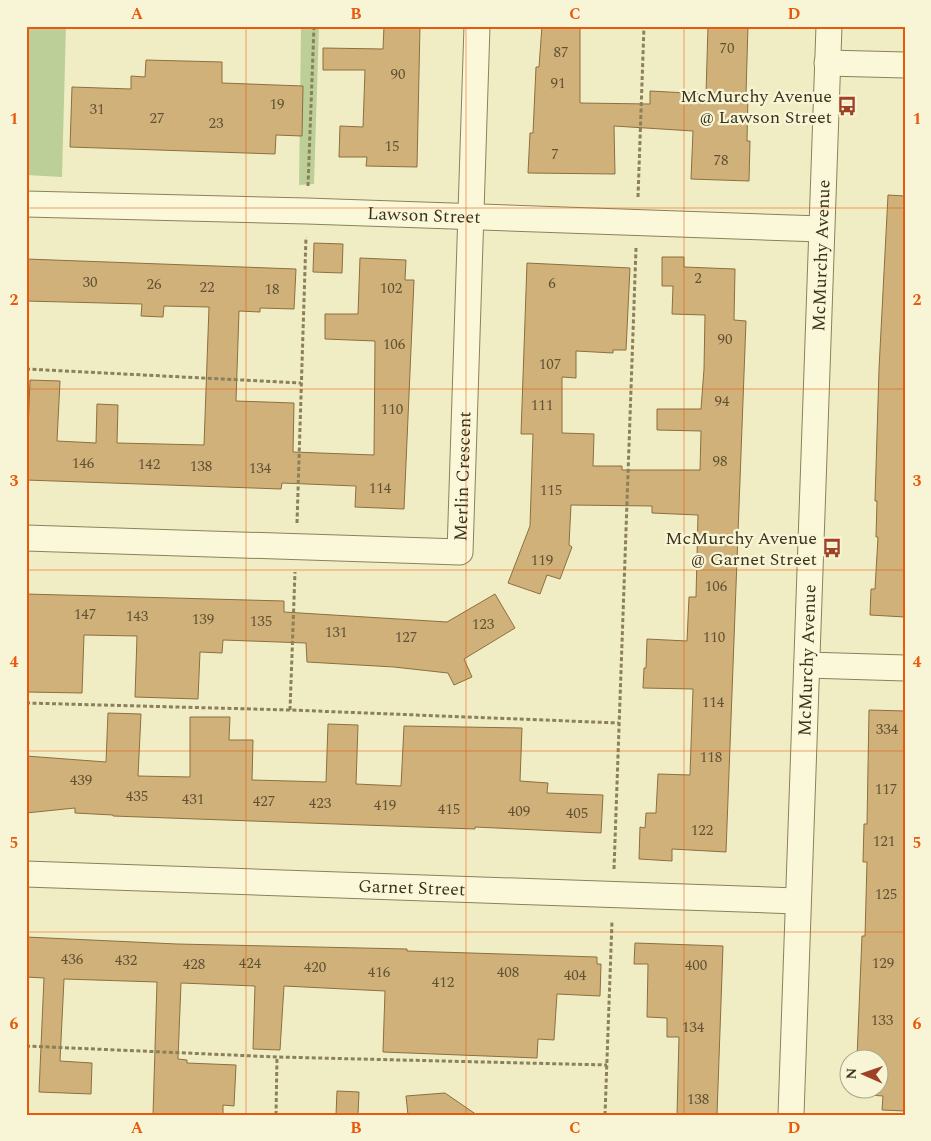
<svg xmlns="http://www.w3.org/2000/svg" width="931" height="1141" viewBox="0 0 931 1141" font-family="Spectral,serif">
<rect width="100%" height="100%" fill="#f0edc5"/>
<!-- green -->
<g fill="#bccf98">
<polygon points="26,26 66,26 62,177 26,175"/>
<polygon points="301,26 319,26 314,184 299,185"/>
</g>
<!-- building -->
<g fill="#d0b179" stroke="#8c6f3f">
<polygon points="384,26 420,26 417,167 366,166 367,157 339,157 340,126 363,127 365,70 323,70 323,48 383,49"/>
<polygon points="542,26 580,26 580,103 650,104 650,91 706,94 708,26 748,26 746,94 748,94 747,141 750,141 749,181 691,179 693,131 614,126 615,174 528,173 530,133 533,133 536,67 539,67"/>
<polygon points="146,60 222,62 222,83 303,86 302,136 276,135 275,154 70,147 72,87 131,89 131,76 145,77"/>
<polygon points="888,195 905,196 905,617 870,615 871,589 875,589 878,537 876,537 877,501 875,501 879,369"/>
<polygon points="314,243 343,244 342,273 313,272"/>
<polygon points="662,257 684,257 684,267 735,269 734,320 746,321 726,852 672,849 672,861 639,859 640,827 645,828 646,813 656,813 658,774 690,775 693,689 643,688 644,668 646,668 647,639 687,641 689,597 696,597 698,515 652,513 652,506 571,505 569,545 572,547 560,579 547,575 540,594 508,583 530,526 533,434 521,434 527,263 630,268 626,350 613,350 613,353 576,351 576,378 562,377 562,433 594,434 593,466 622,466 622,470 700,470 701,431 657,430 657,409 701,409 704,369 705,315 672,314 673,286 662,286"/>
<polygon points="360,258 406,260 405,280 414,280 404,509 355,507 356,486 282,483 281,489 26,480 30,380 60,381 57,441 96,443 97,404 118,405 117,443 204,445 209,307 164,306 163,317 141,316 142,304 26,301 26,259 296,269 294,309 260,308 260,312 239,311 236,401 294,403 293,452 374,455 375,341 325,339 325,314 358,314"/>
<polygon points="26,594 284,601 284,612 447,622 495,594 515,628 464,659 472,677 454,685 448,673 394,667 307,662 306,643 223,640 222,653 200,652 198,699 135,697 137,636 84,635 82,693 26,692"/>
<polygon points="869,710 905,711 905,1111 882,1110 883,1096 856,1094 856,1088 878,1088 878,1058 857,1058 862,936 865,936 867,862 863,862 864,824 867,824"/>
<polygon points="108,713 141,714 138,776 190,777 190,717 230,717 229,740 253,740 252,780 326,782 328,724 358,725 356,784 401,786 404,726 522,728 520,781 548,783 547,793 603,795 601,833 475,827 475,829 113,816 113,815 75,813 75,808 26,813 26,756 106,762"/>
<polygon points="26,937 177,944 407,949 407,951 597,957 597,964 601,964 600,996 557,994 554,1040 538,1039 537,1058 383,1052 385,991 284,986 280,1050 253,1049 255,986 181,983 178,1059 187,1060 187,1063 236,1065 234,1106 223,1105 223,1115 153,1115 157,982 64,979 60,1061 92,1063 91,1094 39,1092 44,978 26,977"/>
<polygon points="635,943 723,946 717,1115 677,1115 679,1037 667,1037 667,1018 647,1017 648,964 634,964"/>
<polygon points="337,1091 359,1092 358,1115 336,1115"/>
<polygon points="445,1093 477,1115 408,1115 406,1096"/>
</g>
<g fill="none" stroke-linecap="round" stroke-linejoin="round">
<defs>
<g id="minor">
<polyline points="827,63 905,65"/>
<path id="s1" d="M26 204 307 211 821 229"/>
<path id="s2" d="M26 538 460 552 477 26"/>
<polyline points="807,665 905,668"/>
<path id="s3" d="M26 874 797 901"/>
<path id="s4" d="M791 1115 829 26"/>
</g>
</defs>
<!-- minor casing -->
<use href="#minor" stroke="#8c805a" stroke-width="27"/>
<!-- path -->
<g stroke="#8c805a" stroke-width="3" stroke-dasharray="4 2.5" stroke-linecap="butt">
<polyline points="308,186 314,26"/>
<polyline points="638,197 644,26"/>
<polyline points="26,369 301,383"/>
<polyline points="297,523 306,237"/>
<polyline points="26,703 290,710 619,723"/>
<polyline points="290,710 295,572"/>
<polyline points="614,869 636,248"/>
<polyline points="26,1046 277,1057 607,1065"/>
<polyline points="276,1115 277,1057"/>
<polyline points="605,1115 612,921"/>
</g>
<!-- minor -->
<use href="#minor" stroke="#faf8d9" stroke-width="25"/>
</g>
<!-- grid -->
<path fill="none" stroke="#e8590c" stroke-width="1" stroke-opacity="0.55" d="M246 26V1115M466 26V1115M684 26V1115M26 208H905M26 389H905M26 570H905M26 751H905M26 932H905"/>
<!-- icons -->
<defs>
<symbol id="bus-bare" viewBox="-9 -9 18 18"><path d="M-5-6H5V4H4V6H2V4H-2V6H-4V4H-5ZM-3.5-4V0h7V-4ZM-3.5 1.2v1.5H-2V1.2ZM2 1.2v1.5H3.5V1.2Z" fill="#9e4127" stroke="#f7f5d5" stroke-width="2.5" paint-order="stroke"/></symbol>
</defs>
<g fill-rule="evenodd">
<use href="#bus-bare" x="833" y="92" width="28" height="28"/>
<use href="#bus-bare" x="818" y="534" width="28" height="28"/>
</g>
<g text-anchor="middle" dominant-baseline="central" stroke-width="4.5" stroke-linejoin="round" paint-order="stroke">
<!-- number labels -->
<g font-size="15" fill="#615235">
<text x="727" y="48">70</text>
<text x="561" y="52">87</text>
<text x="398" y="74">90</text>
<text x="558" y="83">91</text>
<text x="277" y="104">19</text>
<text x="97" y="109">31</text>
<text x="157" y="118">27</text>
<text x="216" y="123">23</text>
<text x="392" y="146">15</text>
<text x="555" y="154">7</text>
<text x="721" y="160">78</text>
<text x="698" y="278">2</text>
<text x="90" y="282">30</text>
<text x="552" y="283">6</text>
<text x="154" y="284">26</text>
<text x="207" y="287">22</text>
<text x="391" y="288">102</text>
<text x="272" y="289">18</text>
<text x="725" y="339">90</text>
<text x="394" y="344">106</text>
<text x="550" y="364">107</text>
<text x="722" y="401">94</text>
<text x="542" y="405">111</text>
<text x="392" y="409">110</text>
<text x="720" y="461">98</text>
<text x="83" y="463">146</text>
<text x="149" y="464">142</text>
<text x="201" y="466">138</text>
<text x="260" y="468">134</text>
<text x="380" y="488">114</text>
<text x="551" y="490">115</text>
<text x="542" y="560">119</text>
<text x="716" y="586">106</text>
<text x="85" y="614">147</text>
<text x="137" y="616">143</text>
<text x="203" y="619">139</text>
<text x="261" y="621">135</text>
<text x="483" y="624">123</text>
<text x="336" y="632">131</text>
<text x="406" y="637">127</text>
<text x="714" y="637">110</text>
<text x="713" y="702">114</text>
<text x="887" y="729">334</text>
<text x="711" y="757">118</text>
<text x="81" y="780">439</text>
<text x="886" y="789">117</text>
<text x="137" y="796">435</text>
<text x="193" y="799">431</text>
<text x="264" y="801">427</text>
<text x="320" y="803">423</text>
<text x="385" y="805">419</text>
<text x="449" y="809">415</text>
<text x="519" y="811">409</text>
<text x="577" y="813">405</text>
<text x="702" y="830">122</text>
<text x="884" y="841">121</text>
<text x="886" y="894">125</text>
<text x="72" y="959">436</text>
<text x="126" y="960">432</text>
<text x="250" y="963">424</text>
<text x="883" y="963">129</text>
<text x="194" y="964">428</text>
<text x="696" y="965">400</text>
<text x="315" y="967">420</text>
<text x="379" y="972">416</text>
<text x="508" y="972">408</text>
<text x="575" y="975">404</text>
<text x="443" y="982">412</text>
<text x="882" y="1020">133</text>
<text x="693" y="1027">134</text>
<text x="698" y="1099">138</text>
</g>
<!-- poi labels -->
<g font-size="18" fill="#3c331e" stroke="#f7f5d5" text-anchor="end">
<text x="832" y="96">McMurchy Avenue<tspan x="832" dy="21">@ Lawson Street</tspan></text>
<text x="817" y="538">McMurchy Avenue<tspan x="817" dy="21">@ Garnet Street</tspan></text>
</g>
<!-- street labels -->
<g font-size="18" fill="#3c331e" stroke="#f7f5d5">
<text stroke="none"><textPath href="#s1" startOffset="398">Lawson Street</textPath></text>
<text stroke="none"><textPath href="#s4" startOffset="860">McMurchy Avenue</textPath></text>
<text stroke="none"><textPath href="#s2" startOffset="510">Merlin Crescent</textPath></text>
<text stroke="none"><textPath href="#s4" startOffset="455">McMurchy Avenue</textPath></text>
<text stroke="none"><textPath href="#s3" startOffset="386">Garnet Street</textPath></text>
</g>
</g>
<!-- border -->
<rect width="931" height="1141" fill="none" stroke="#f7f5d5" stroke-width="55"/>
<!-- north arrow -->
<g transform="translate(864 1074) rotate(272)"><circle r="24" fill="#f7f5d5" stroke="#aca78c"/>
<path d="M0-4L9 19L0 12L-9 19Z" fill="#9e4127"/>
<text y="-8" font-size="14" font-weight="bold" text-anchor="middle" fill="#3c331e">N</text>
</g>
<rect x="28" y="28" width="876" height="1086" fill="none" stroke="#e8590c" stroke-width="2"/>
<g font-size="16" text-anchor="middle" font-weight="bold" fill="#e8590c">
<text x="137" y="19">A</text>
<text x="356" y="19">B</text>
<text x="575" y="19">C</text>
<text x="794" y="19">D</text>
<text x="14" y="124">1</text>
<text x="917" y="124">1</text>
<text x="14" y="305">2</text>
<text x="917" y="305">2</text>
<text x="14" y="486">3</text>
<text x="917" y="486">3</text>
<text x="14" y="667">4</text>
<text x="917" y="667">4</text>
<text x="14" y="848">5</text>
<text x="917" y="848">5</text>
<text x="14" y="1029">6</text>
<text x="917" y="1029">6</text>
<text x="137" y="1133">A</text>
<text x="356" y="1133">B</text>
<text x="575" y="1133">C</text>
<text x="794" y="1133">D</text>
</g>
</svg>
